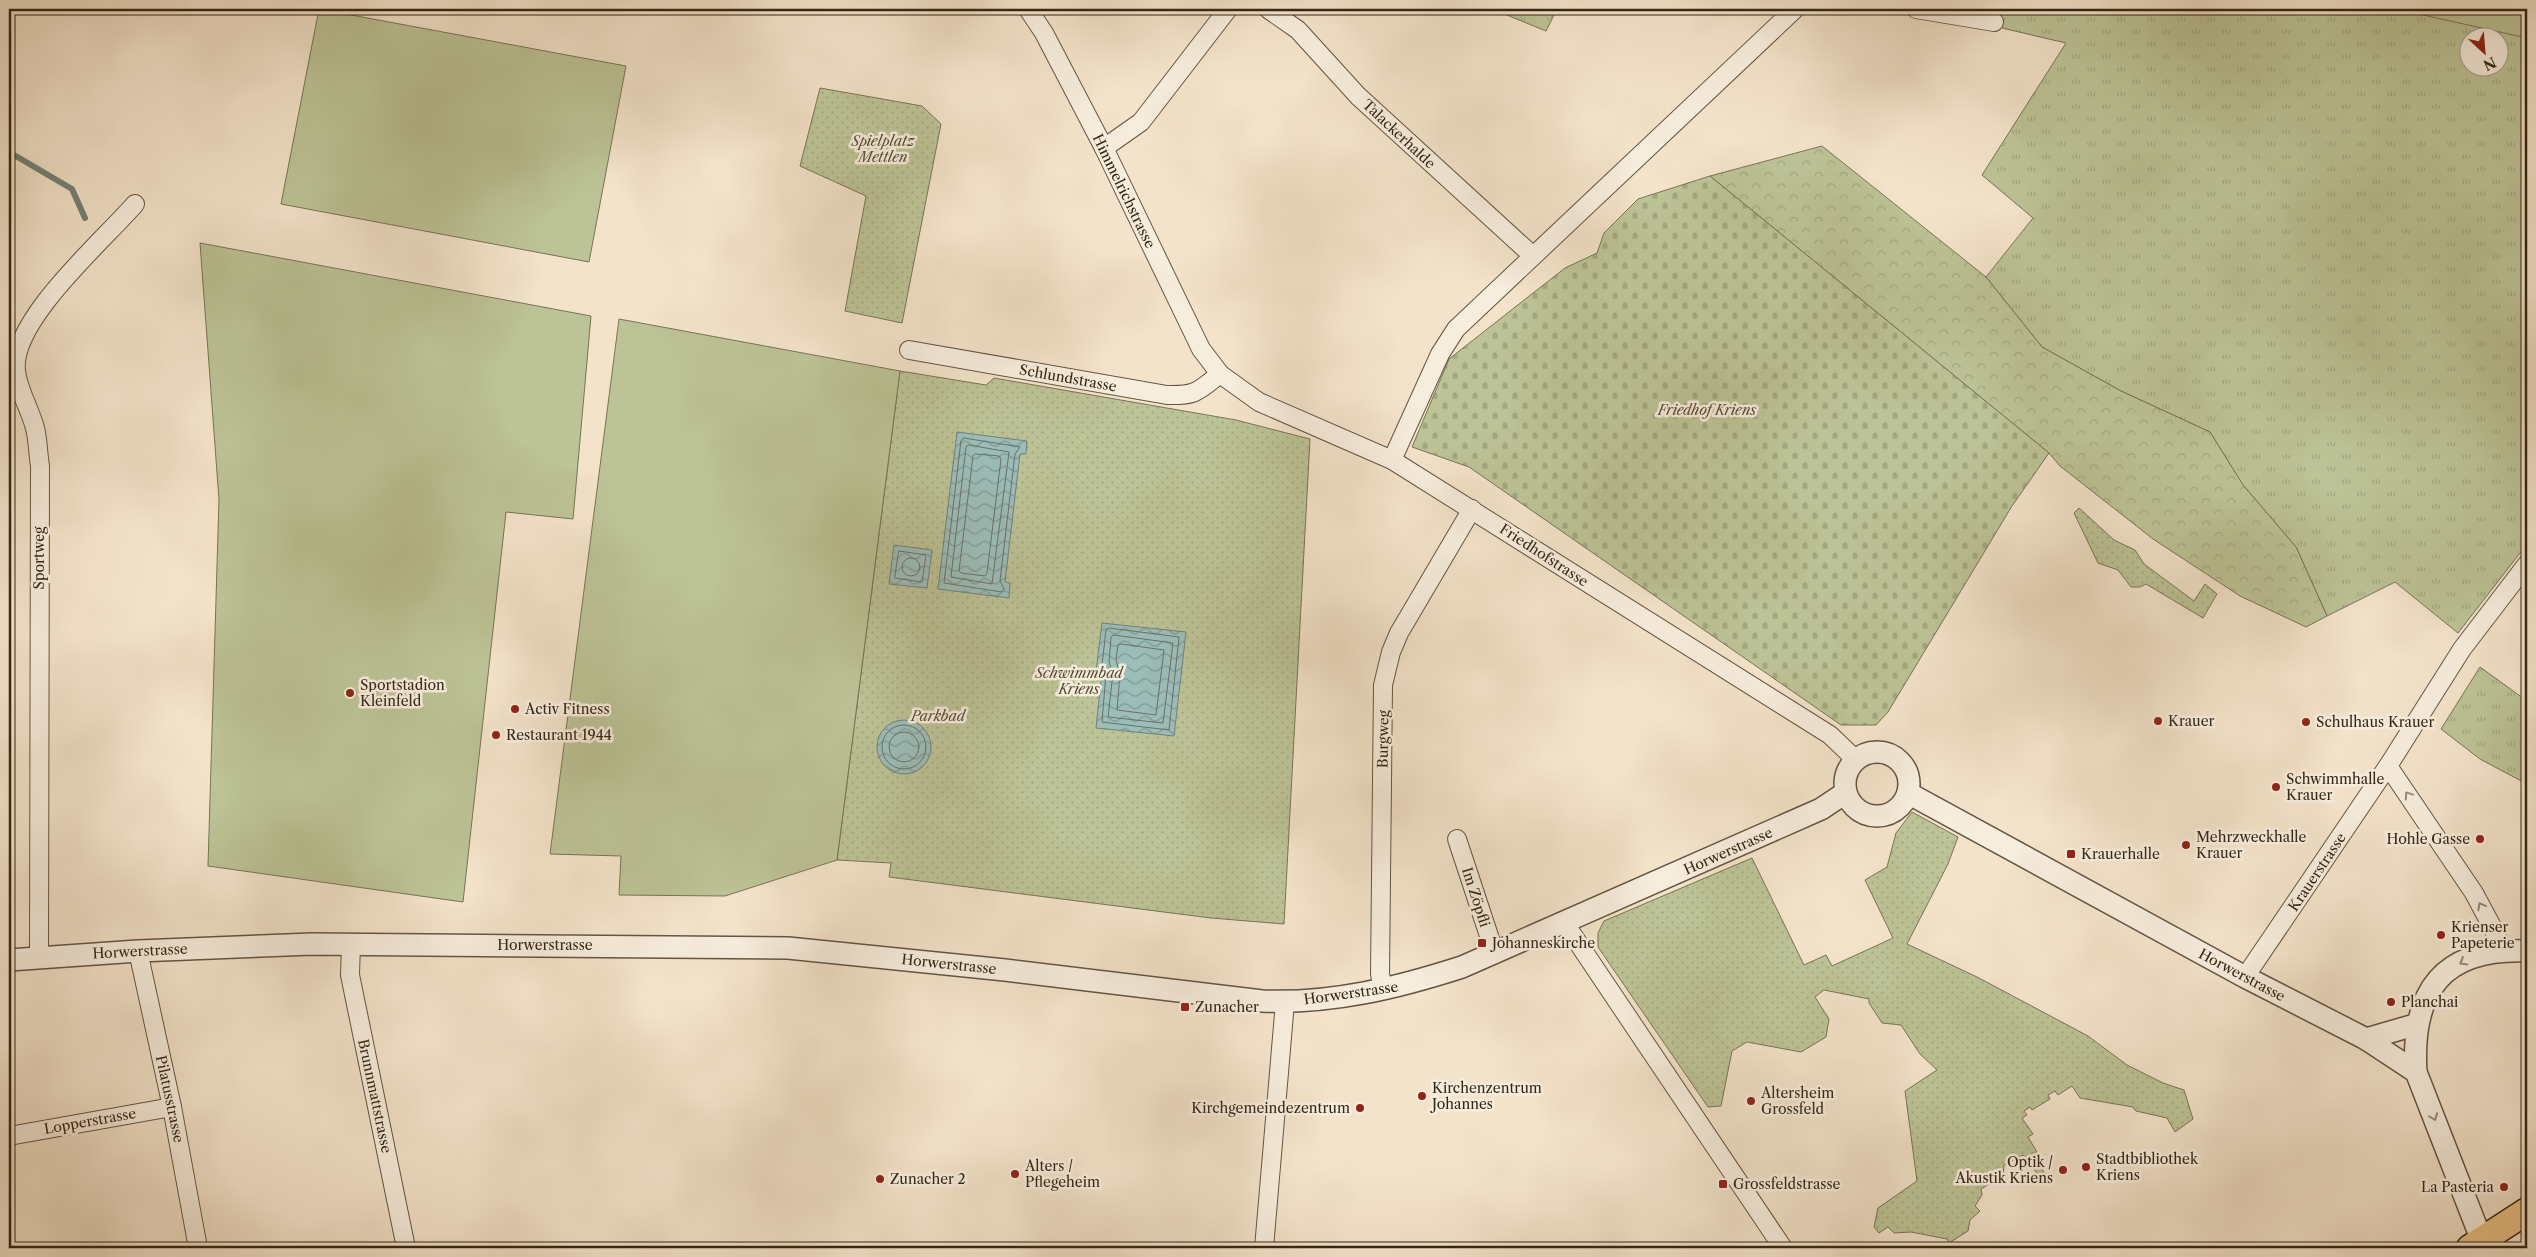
<svg xmlns="http://www.w3.org/2000/svg" width="2536" height="1257" viewBox="0 0 2536 1257" font-family="'Libre Caslon Text',serif">
<defs>
<pattern id="grass-tufts" width="24" height="20" patternUnits="userSpaceOnUse" patternTransform="scale(1.25)"><rect width="24" height="20" fill="#bcc396"/><path d="M3 7l-1-3M5 7V3M7 7l1-3M15 17l-1-3M17 17v-4M19 17l1-3" fill="none" stroke="#a2a780"/></pattern>
<pattern id="forest-crowns" width="20" height="18" patternUnits="userSpaceOnUse" patternTransform="scale(1.25)"><rect width="20" height="18" fill="#bcc396"/><path d="M2 6a3 3 0 1 1 6 0M12 15a3 3 0 1 1 6 0" fill="none" stroke="#a2a780"/></pattern>
<pattern id="cemetery-stones" width="16" height="16" patternUnits="userSpaceOnUse" patternTransform="scale(1.25)"><rect width="16" height="16" fill="#bcc396"/><path d="M2 7V4a2 2 0 0 1 4 0v3zM10 15v-3a2 2 0 0 1 4 0v3z" fill="#a2a780"/></pattern>
<pattern id="park-dots" width="8" height="8" patternUnits="userSpaceOnUse" patternTransform="scale(1.25)"><rect width="8" height="8" fill="#bcc396"/><path d="M2 2h.1M6 6h.1" fill="none" stroke="#a2a780" stroke-width="1.8" stroke-linecap="round"/></pattern>
<pattern id="water-waves" width="16" height="10" patternUnits="userSpaceOnUse" patternTransform="scale(1.25)"><rect width="16" height="10" fill="#9cbeba"/><path d="M0 5q4-4 8 0t8 0" fill="none" stroke="#809a96"/></pattern>
</defs>
<rect width="100%" height="100%" fill="#f3e3ca"/>
<filter id="stains"><feTurbulence type="fractalNoise" baseFrequency=".004" numOctaves="4"/><feColorMatrix values="0 0 0 0 .2 0 0 0 0 .09 0 0 0 0 .02 0 0 0 .5 -.17"/></filter>
<radialGradient id="worn" r=".72"><stop offset=".6" stop-color="#630" stop-opacity="0"/><stop offset="1" stop-color="#630" stop-opacity=".3"/></radialGradient>
<!-- grass -->
<g fill="url(#grass-tufts)" stroke="#787456" fill-rule="evenodd">
<polygon points="1492,9 1557,9 1546,31"/>
<path d="M1950 9H2527V544L2458 633 2395 582 2327 616 2296 547 2243 485 2210 432 2121 391 2042 347 1986 277 2033 218 1982 175 2066 43 2002 28 2003 19ZM2468 38H2498V68H2468Z"/>
<polygon points="2480,667 2527,701 2527,784 2480,759 2441,729"/>
</g>
<!-- forest -->
<polygon fill="url(#forest-crowns)" stroke="#787456" points="1822,146 1986,277 2042,347 2121,391 2210,432 2243,485 2296,547 2327,616 2306,627 2240,596 2153,539 2060,466 2049,453 1710,176"/>
<!-- cemetery -->
<polygon fill="url(#cemetery-stones)" stroke="#787456" points="1710,176 2049,453 2012,506 1888,712 1876,725 1841,725 1469,467 1412,447 1449,359 1565,268 1597,253 1604,233 1638,199"/>
<!-- park -->
<g fill="url(#park-dots)" stroke="#787456">
<polygon points="820,88 922,106 941,124 902,323 845,311 866,196 800,166"/>
<polygon points="900,371 986,385 994,378 1236,420 1310,439 1284,924 1211,918 889,877 891,863 837,860"/>
<polygon points="2079,508 2114,540 2135,550 2144,564 2194,601 2205,584 2217,594 2203,618 2146,584 2140,587 2131,587 2118,570 2098,563 2074,513"/>
<polygon points="1912,812 1958,837 1948,864 1907,944 1977,977 2088,1036 2127,1065 2163,1083 2184,1090 2193,1119 2175,1132 2167,1118 2136,1111 2133,1107 2080,1098 2072,1086 2058,1095 2055,1091 2048,1095 2050,1099 2032,1110 2030,1107 2024,1111 2027,1115 2022,1118 2033,1134 2028,1137 2037,1152 2033,1155 2045,1174 2040,1177 2023,1155 2004,1165 2003,1176 1981,1189 1982,1195 1975,1206 1980,1211 1970,1220 1968,1231 1949,1243 1947,1239 1911,1232 1894,1233 1888,1227 1879,1233 1874,1227 1878,1208 1917,1181 1905,1091 1937,1070 1920,1054 1901,1025 1882,1023 1869,1003 1869,999 1824,990 1815,997 1829,1019 1826,1037 1801,1052 1747,1042 1732,1051 1721,1106 1708,1107 1598,947 1598,933 1604,921 1752,858 1804,965 1826,955 1832,966 1893,938 1865,880 1887,867 1896,833"/>
</g>
<!-- pitch -->
<g fill="#bcc396" stroke="#787456">
<polygon points="319,9 626,66 589,262 281,204"/>
<polygon points="2396,9 2527,9 2527,38"/>
<polygon points="200,243 591,316 573,519 506,512 463,902 208,866 219,500"/>
<polygon points="619,319 900,371 837,860 725,896 619,895 621,856 550,854"/>
</g>
<!-- water -->
<g fill="url(#water-waves)" stroke="#728178">
<polygon points="957,432 1027,441 1026,454 1020,454 1005,582 1010,583 1009,598 938,589"/>
<polygon points="894,545 932,550 927,588 889,584"/>
<polygon points="1102,623 1186,632 1174,736 1096,728 1102,672 1096,671"/>
<circle cx="904" cy="747" r="27"/>
</g>
<g fill="none" stroke-linecap="round" stroke-linejoin="round">
<!-- shore -->
<g stroke="#687268" stroke-width="1">
<polygon points="964,438 1020,447 1015,454 1000,581 1004,589 1002,592 944,583 961,441"/>
<polygon points="969,445 1009,452 992,584 951,577 966,447"/>
<polygon points="976,454 999,456 1001,459 987,573 985,576 961,573 959,571 973,456"/>
<polygon points="899,551 926,555 922,582 895,578"/>
<circle cx="911" cy="567" r="9"/>
<polygon points="1109,628 1179,637 1169,730 1102,722 1106,673 1102,665 1106,630"/>
<polygon points="1114,635 1173,643 1163,723 1108,717 1113,673 1109,662 1111,637"/>
<polygon points="1121,644 1164,650 1156,715 1117,710 1120,674 1116,660 1118,645"/>
<circle cx="904" cy="747" r="22"/>
<circle cx="904" cy="747" r="15"/>
</g>
<!-- stream -->
<polyline stroke="#728178" stroke-width="6" points="9,152 72,189 85,218"/>
<defs>
<g id="minor">
<polyline points="1028,9 1044,33 1104,148 1201,349 1220,374 1259,402 1392,460 1830,735 1855,759"/>
<polyline points="1268,9 1298,30 1358,96 1533,256"/>
<polyline points="1916,9 1994,22"/>
<polyline points="1104,148 1141,122 1228,9"/>
<path d="M909 350 1167 395C1197 396 1198 391 1220 374"/>
<polyline points="1392,460 1440,354 1456,329 1795,9"/>
<polyline points="2388,766 2474,893 2497,936 2501,950"/>
<polyline points="1457,839 1495,954"/>
<polyline points="1564,922 1783,1248"/>
<polyline points="351,944 350,975 406,1248"/>
<polyline points="138,951 172,1107 198,1248"/>
<path d="M39 958 40 466C38 454 38 440 35 428 30 409 18 390 16 371 10 321 103 241 135 204"/>
<polyline points="2245,977 2388,766 2462,649 2527,564"/>
<polyline points="1383,990 1380,974 1383,685 1391,652 1399,633 1472,509"/>
<polyline points="9,1136 172,1107"/>
<polyline points="1264,1248 1285,1002"/>
</g>
<g id="tertiary">
<circle cx="1877" cy="784" r="32"/>
<polyline points="1908,793 2245,977 2366,1039 2416,1072 2482,1241"/>
<path d="M9 960 138 951 312 944 788 948 1005 970 1262 1001C1331 1004 1397 988 1462 967L1821 809 1845 793"/>
<polyline points="2366,1039 2418,1024"/>
<path d="M2416 1072C2411 990 2443 948 2527 951"/>
</g>
<polyline id="primary" points="2470,1248 2527,1211"/>
</defs>
<!-- minor casing -->
<use href="#minor" stroke="#645542" stroke-width="20"/>
<!-- tertiary casing -->
<use href="#tertiary" stroke="#645542" stroke-width="24"/>
<!-- primary casing -->
<use href="#primary" stroke="#342615" stroke-width="29"/>
<!-- minor -->
<use href="#minor" stroke="#f7eddd" stroke-width="18"/>
<!-- tertiary -->
<use href="#tertiary" stroke="#f7eddd" stroke-width="21"/>
<!-- primary -->
<use href="#primary" stroke="#eac285" stroke-width="26"/>
</g>
<!-- one-way arrows -->
<defs><path id="oneway-chevron" d="M-2-3.5L2.5 0L-2 3.5" fill="none" stroke-width="1.6" stroke-linecap="round" stroke-linejoin="round" transform="scale(1.25)"/></defs>
<g stroke="#968a79">
<use href="#oneway-chevron" transform="translate(2408 795) rotate(-124)"/>
<use href="#oneway-chevron" transform="translate(2481 906) rotate(-118)"/>
<use href="#oneway-chevron" transform="translate(2463 962) rotate(149)"/>
<use href="#oneway-chevron" transform="translate(2434 1117) rotate(69)"/>
</g>
<!-- markers -->
<g fill="#8f2418" stroke="#f7eddd" stroke-width="2">
<circle cx="350" cy="693" r="5"/>
<circle cx="515" cy="709" r="5"/>
<circle cx="2158" cy="721" r="5"/>
<circle cx="2306" cy="722" r="5"/>
<circle cx="496" cy="735" r="5"/>
<circle cx="2276" cy="787" r="5"/>
<circle cx="2480" cy="839" r="5"/>
<circle cx="2186" cy="845" r="5"/>
<rect x="2066" y="849" width="10" height="10" rx="2.5"/>
<circle cx="2441" cy="935" r="5"/>
<rect x="1477" y="938" width="10" height="10" rx="2.5"/>
<circle cx="2391" cy="1002" r="5"/>
<rect x="1180" y="1002" width="10" height="10" rx="2.5"/>
<circle cx="1422" cy="1096" r="5"/>
<circle cx="1751" cy="1101" r="5"/>
<circle cx="1360" cy="1108" r="5"/>
<circle cx="2086" cy="1167" r="5"/>
<circle cx="2063" cy="1170" r="5"/>
<circle cx="1015" cy="1174" r="5"/>
<circle cx="880" cy="1179" r="5"/>
<rect x="1718" y="1179" width="10" height="10" rx="2.5"/>
<circle cx="2504" cy="1187" r="5"/>
</g>
<g text-anchor="middle" dominant-baseline="central" stroke-width="5" stroke-linejoin="round" paint-order="stroke">
<!-- street labels -->
<g font-size="14" fill="#342615" stroke="#f7eddd">
<text transform="translate(1399 134) rotate(43)">Talackerhalde</text>
<text transform="translate(1124 191) rotate(64)">Himmelrichstrasse</text>
<text transform="translate(1068 378) rotate(10)">Schlundstrasse</text>
<text transform="translate(1544 555) rotate(33)">Friedhofstrasse</text>
<text transform="translate(39 558) rotate(-90)">Sportweg</text>
<text transform="translate(1383 739) rotate(-89)">Burgweg</text>
<text transform="translate(1728 851) rotate(-24)">Horwerstrasse</text>
<text transform="translate(2317 872) rotate(-56)">Krauerstrasse</text>
<text transform="translate(1476 897) rotate(72)">Im Zöpfli</text>
<text x="545" y="945">Horwerstrasse</text>
<text transform="translate(140 951) rotate(-3)">Horwerstrasse</text>
<text transform="translate(949 964) rotate(6)">Horwerstrasse</text>
<text transform="translate(2242 975) rotate(28)">Horwerstrasse</text>
<text transform="translate(1351 993) rotate(-8)">Horwerstrasse</text>
<text transform="translate(375 1096) rotate(78)">Brunnmattstrasse</text>
<text transform="translate(170 1099) rotate(78)">Pilatusstrasse</text>
<text transform="translate(90 1121) rotate(-10)">Lopperstrasse</text>
</g>
<!-- park labels -->
<g font-size="14" font-style="italic" fill="#564d35" stroke="#f7eddd">
<text x="883" y="141">Spielplatz<tspan x="883" dy="16">Mettlen</tspan></text>
<text x="1707" y="410">Friedhof Kriens</text>
<text x="1079" y="673">Schwimmbad<tspan x="1079" dy="16">Kriens</tspan></text>
<text x="938" y="716">Parkbad</text>
</g>
<!-- poi labels -->
<g font-size="14" fill="#342615" stroke="#f7eddd" text-anchor="start">
<text x="360" y="685">Sportstadion<tspan x="360" dy="16">Kleinfeld</tspan></text>
<text x="525" y="709">Activ Fitness</text>
<text x="2168" y="721">Krauer</text>
<text x="2316" y="722">Schulhaus Krauer</text>
<text x="506" y="735">Restaurant 1944</text>
<text x="2286" y="779">Schwimmhalle<tspan x="2286" dy="16">Krauer</tspan></text>
<text x="2196" y="837">Mehrzweckhalle<tspan x="2196" dy="16">Krauer</tspan></text>
<text x="2470" y="839" text-anchor="end">Hohle Gasse</text>
<text x="2081" y="854">Krauerhalle</text>
<text x="2451" y="927">Krienser<tspan x="2451" dy="16">Papeterie</tspan></text>
<text x="1492" y="943">Johanneskirche</text>
<text x="2401" y="1002">Planchai</text>
<text x="1195" y="1007">Zunacher</text>
<text x="1432" y="1088">Kirchenzentrum<tspan x="1432" dy="16">Johannes</tspan></text>
<text x="1761" y="1093">Altersheim<tspan x="1761" dy="16">Grossfeld</tspan></text>
<text x="1350" y="1108" text-anchor="end">Kirchgemeindezentrum</text>
<text x="2096" y="1159">Stadtbibliothek<tspan x="2096" dy="16">Kriens</tspan></text>
<text x="2053" y="1162" text-anchor="end">Optik /<tspan x="2053" dy="16">Akustik Kriens</tspan></text>
<text x="1025" y="1166">Alters /<tspan x="1025" dy="16">Pflegeheim</tspan></text>
<text x="890" y="1179">Zunacher 2</text>
<text x="1733" y="1184">Grossfeldstrasse</text>
<text x="2494" y="1187" text-anchor="end">La Pasteria</text>
</g>
</g>
<!-- margin -->
<rect width="2536" height="1257" fill="none" stroke="#f3e3ca" stroke-width="30"/>
<rect x="10" y="10" width="2516" height="1237" fill="none" stroke="#342615" stroke-width="2.5"/>
<rect x="15" y="15" width="2506" height="1227" fill="none" stroke="#342615"/>
<!-- north arrow -->
<g transform="translate(2484 52) rotate(154)"><circle r="24" fill="#f7eddd" stroke="#a99d8d"/>
<path d="M0-4L9 19L0 12L-9 19Z" fill="#8f2418"/>
<text y="-8" font-size="14" font-weight="bold" text-anchor="middle" fill="#342615">N</text>
</g>
<rect width="100%" height="100%" filter="url(#stains)"/>
<rect width="100%" height="100%" fill="url(#worn)"/>
</svg>
